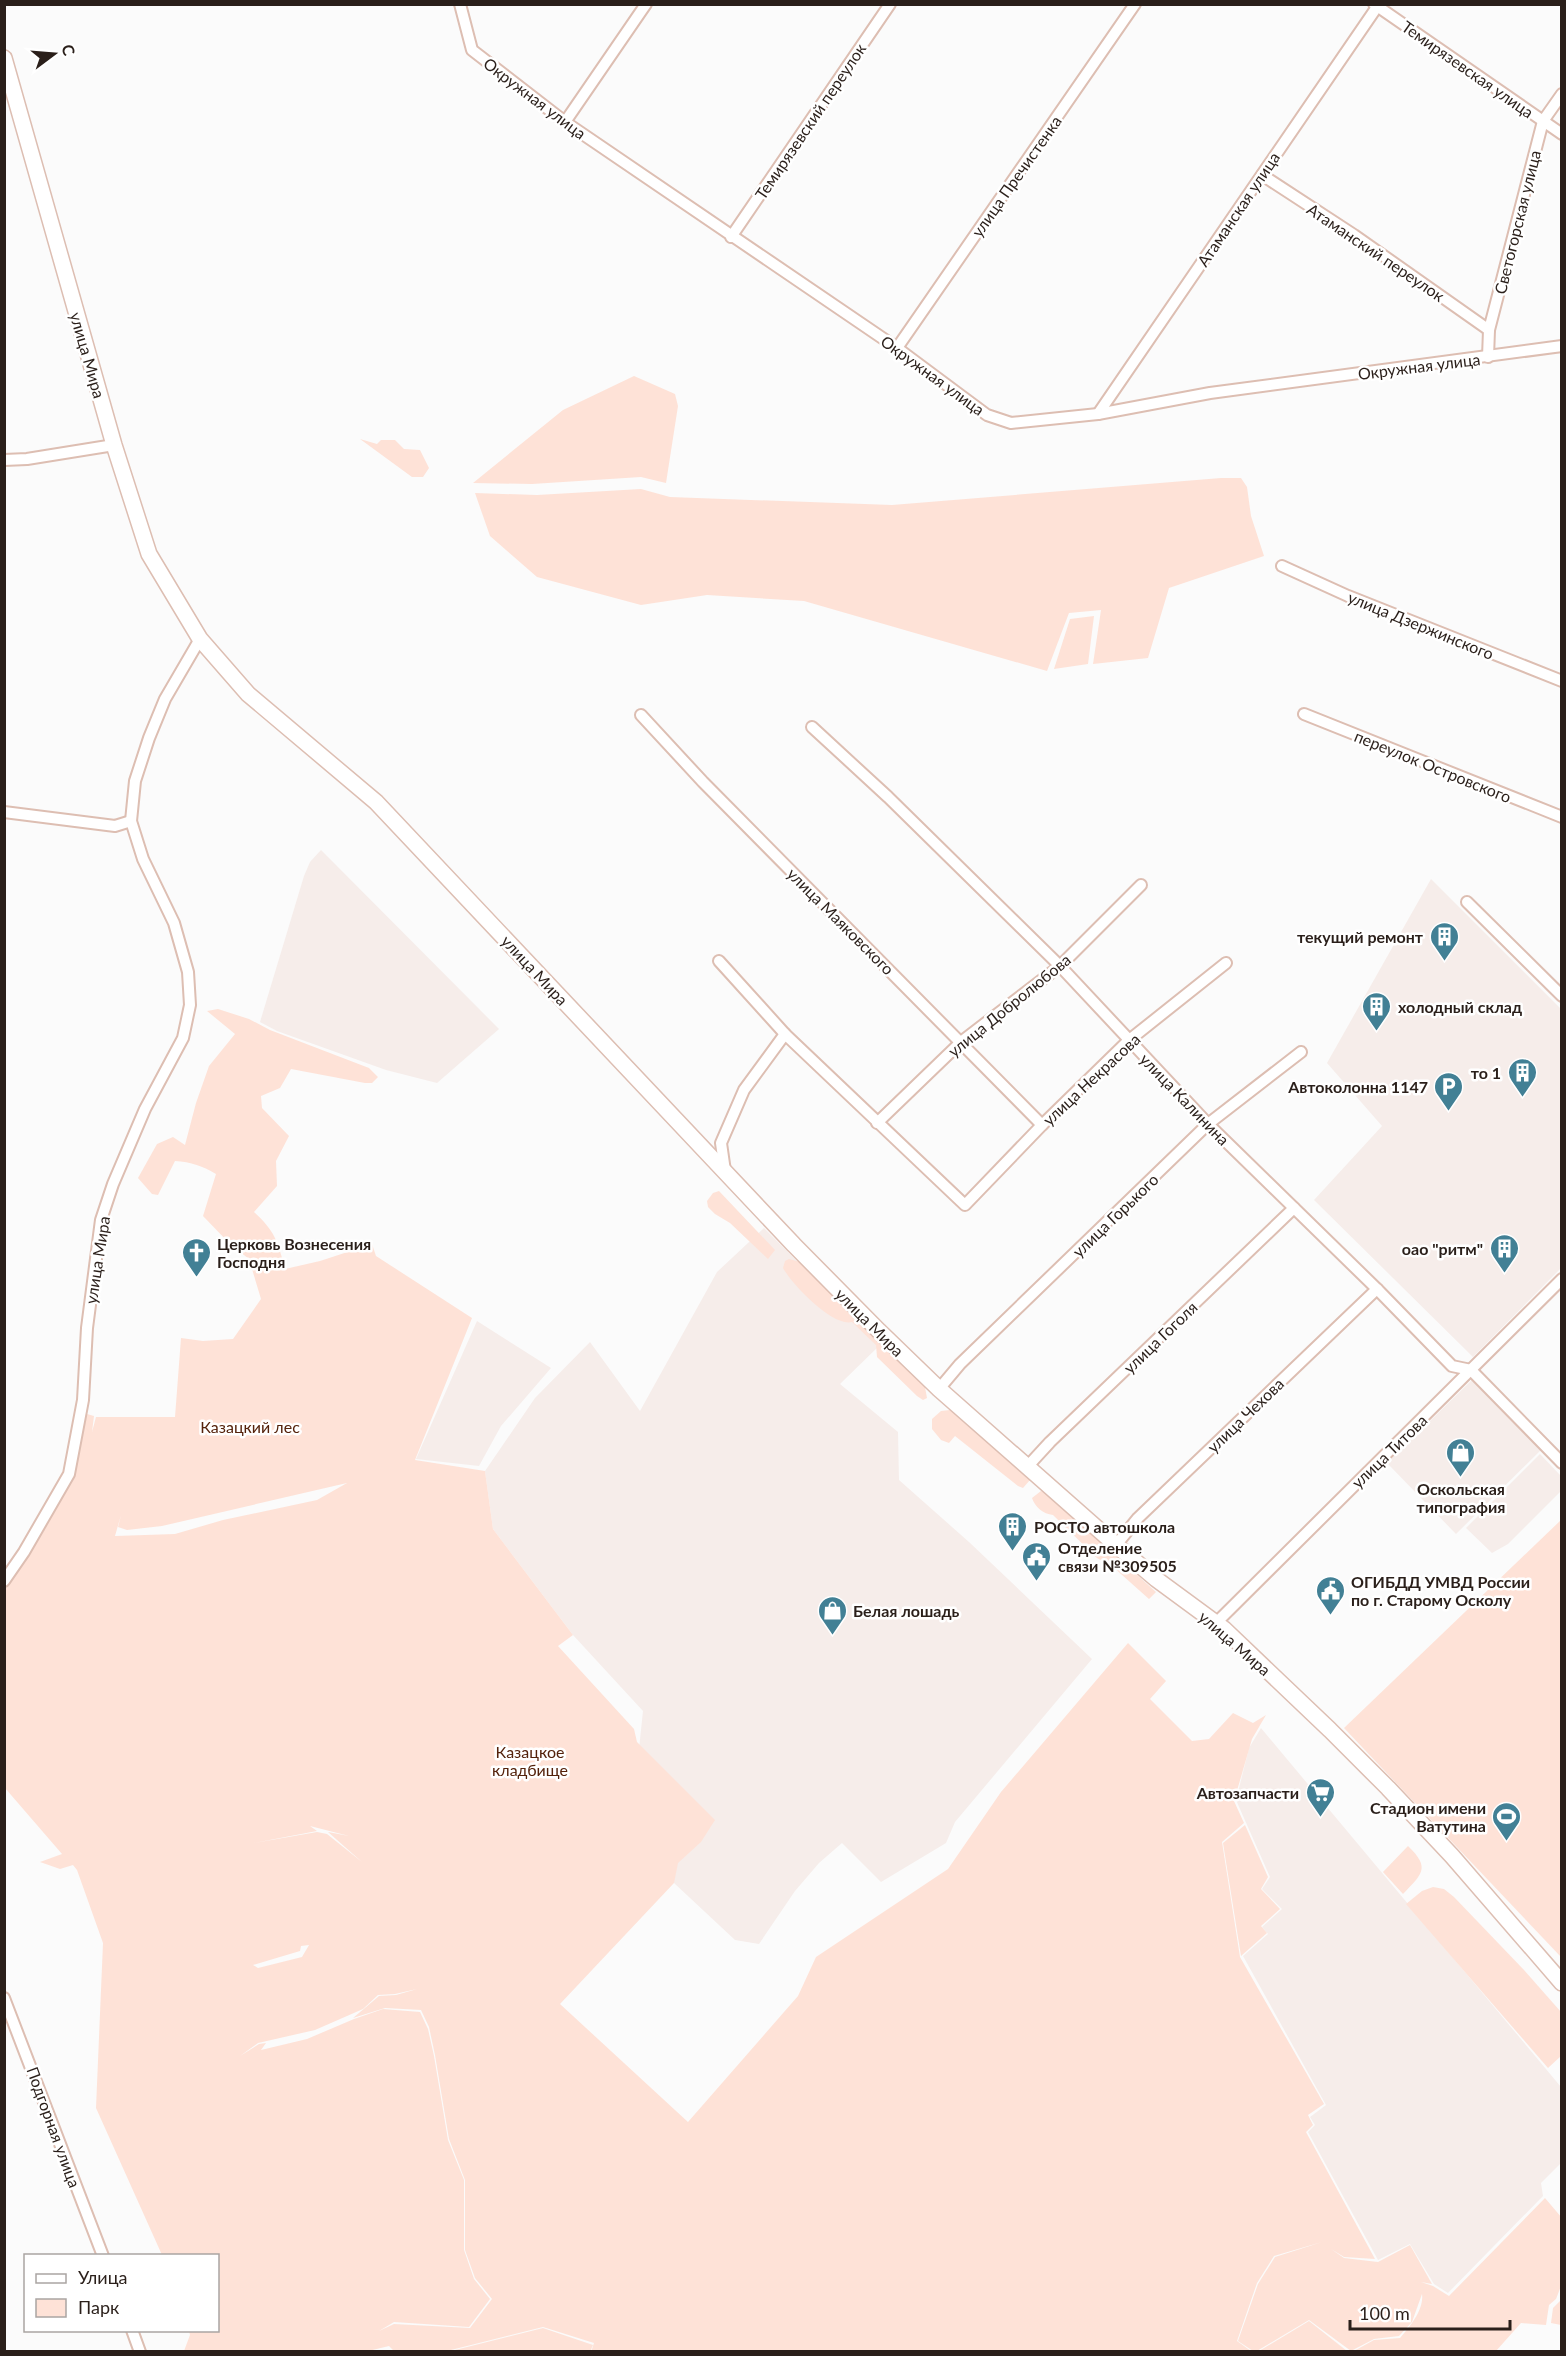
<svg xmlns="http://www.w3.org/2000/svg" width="1566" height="2356" viewBox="0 0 1566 2356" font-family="Lato,sans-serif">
<rect width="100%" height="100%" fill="#fbfbfb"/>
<!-- built -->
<g fill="#f6edea">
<polygon points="321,850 499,1029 437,1083 386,1070 277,1031 260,1022 304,876 310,862"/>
<polygon points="1431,879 1561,1009 1561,1268 1473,1357 1314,1200 1382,1126 1327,1063"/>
<polygon points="764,1228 880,1345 840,1384 898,1432 899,1480 969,1542 1092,1659 955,1822 946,1843 881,1882 842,1843 819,1863 795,1891 759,1944 735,1940 674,1883 674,1863 639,1749 643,1711 573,1635 493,1529 485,1471 535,1398 590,1342 640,1411 717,1272"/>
<polygon points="477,1321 551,1368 501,1426 479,1466 416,1459"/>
<polygon points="1476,1376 1545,1446 1456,1534 1387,1463"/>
<polygon points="1540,1454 1561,1476 1561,1491 1508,1544 1492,1553 1466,1528"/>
<polygon points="1261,1728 1561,2087 1561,2163 1541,2183 1543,2196 1448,2293 1434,2284 1410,2244 1378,2260 1308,2132 1315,2125 1310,2117 1326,2105 1243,1956 1268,1934 1262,1927 1282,1909 1262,1889 1270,1877 1236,1800 1249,1748"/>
</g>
<!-- green -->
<g fill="#fee2d7" fill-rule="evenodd">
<polygon points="634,376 675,394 678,406 666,483 641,477 532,484 473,483 563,410"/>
<polygon points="360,439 377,444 381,440 395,440 404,449 420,450 429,468 423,477 412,477"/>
<polygon points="1221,478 1241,478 1247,487 1251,516 1264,556 1169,588 1148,658 1093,664 1101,610 1069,613 1047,671 804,601 707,595 641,605 537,577 490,536 475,493 537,495 641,489 670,497 892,505"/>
<polygon points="1094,616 1088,664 1054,669 1070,619"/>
<path d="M218 1009 249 1019 270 1030 369 1068 378 1077 372 1083H365L291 1069 280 1088 261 1096 262 1108 289 1136 276 1161 277 1186 254 1212C275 1231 278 1242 285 1269L320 1261 372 1244 376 1256 472 1318 415 1460 485 1471 493 1529 573 1635 558 1646 634 1729 637 1742 715 1820 701 1842 678 1863 674 1883 560 2004 688 2122 798 1996 816 1957 948 1869 1001 1792 1128 1643 1166 1681 1150 1699 1192 1741 1209 1739 1233 1713 1253 1723 1266 1715 1252 1739 1234 1801 1244 1823 1222 1842 1240 1957 1324 2104 1308 2115 1313 2125 1306 2132 1375 2259 1344 2257 1331 2249 1344 2258 1378 2262 1410 2245 1432 2284 1421 2282 1433 2286 1449 2296 1545 2198 1562 2218 1561 2286 1556 2299 1549 2305 1546 2325 1521 2323 1496 2351H1354L1374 2340 1400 2338C1410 2326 1424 2310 1422 2294L1412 2322 1399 2336 1374 2339 1351 2351 1309 2320 1257 2351H1253L1238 2341 1258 2284 1275 2257 1322 2242 1274 2256 1257 2283 1237 2341 1251 2351 591 2352 594 2343 543 2327 447 2351H394L389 2346 364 2352 184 2351 190 2335 189 2331 218 2330V2256L162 2255 96 2108 103 1943 77 1870 73 1865 60 1869 40 1862 62 1854 5 1788 4 1591 43 1532 74 1475 87 1414 94 1416 92 1432 96 1417H175L181 1338 203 1341 233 1339 261 1299 249 1259 230 1244 203 1216 216 1174C203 1166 191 1162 175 1161L158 1195 152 1194 138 1178 157 1144 173 1137 185 1145 196 1103 209 1066 235 1034 207 1011ZM347 1483 317 1500 223 1520 175 1534 115 1536 121 1515 118 1527 127 1530 162 1526ZM310 1826 349 1836 328 1832 362 1862 327 1834 317 1832 254 1843 317 1831ZM309 1945 302 1957 258 1968 253 1965 300 1951 301 1946ZM417 1989 396 1995 379 1996 353 2018 385 2008 421 2010 429 2027 435 2055 449 2139 465 2180V2250L475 2278 492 2299 470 2328 394 2324 379 2331 394 2322 469 2327 490 2299 474 2279 464 2250V2180L448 2140 434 2056 428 2029 420 2012 383 2009 354 2019 307 2039 261 2050 266 2043 259 2044 240 2056 258 2043 315 2030 363 2009 378 1995 395 1994Z"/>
<polygon points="719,1191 775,1250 768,1259 730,1223 715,1214 708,1207 707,1201 713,1193"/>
<path d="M789 1259 800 1262 924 1382 927 1398 923 1400 917 1396 877 1357 876 1345 852 1322C832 1327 792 1284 783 1268L785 1261Z"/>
<polygon points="950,1410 1030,1480 1023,1488 1018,1486 955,1436 949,1443 941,1440 932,1429 932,1419 941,1411"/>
<path d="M1041 1491 1047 1494 1156 1592 1149 1599 1112 1566 1097 1558 1053 1515C1043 1514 1035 1507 1032 1498Z"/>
<polygon points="1561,1520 1561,1957 1344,1728"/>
<polygon points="1245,1825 1268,1877 1261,1889 1280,1909 1261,1926 1267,1933 1241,1956 1223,1843"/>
<path d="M1408 1846C1431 1868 1422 1874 1403 1894L1383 1872Z"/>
<polygon points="1433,1887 1444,1889 1454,1897 1524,1970 1561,2012 1561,2056 1548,2068 1406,1904 1422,1891"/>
<polygon points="1561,2300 1561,2325 1551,2323 1553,2308"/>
<polygon points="1309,2321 1347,2351 1259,2351"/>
<polygon points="543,2328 593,2345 590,2352 451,2351"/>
</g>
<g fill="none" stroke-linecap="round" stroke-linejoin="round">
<defs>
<g id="street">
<polyline points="460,4 472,50 565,122 897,348 987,415 1011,423 1098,414 1210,393 1562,346"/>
<polyline points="1374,4 1562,134"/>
<polyline points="565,122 646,4"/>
<polyline points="1262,175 1354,235 1489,330"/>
<polyline points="731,237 890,4"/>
<polyline points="897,348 1135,4"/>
<polyline points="1488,357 1489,330 1543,121 1562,94"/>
<polyline points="1098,414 1379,4"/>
<polyline points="4,460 27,459 114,445"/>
<polyline points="1282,566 1348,596 1562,681"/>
<polyline points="1304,714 1562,817"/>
<polyline points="641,715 703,782 1042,1125"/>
<polyline points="812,727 888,797 1060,966 1208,1124 1377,1289 1452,1366 1471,1370 1562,1463"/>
<polyline points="4,812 115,826 131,821"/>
<polyline points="1467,902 1562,996"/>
<polyline points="719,961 785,1034 965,1205 1042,1125 1128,1041 1226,963"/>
<polyline points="877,1123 961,1042 1060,966 1141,885"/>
<polyline points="725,1171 721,1143 744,1090 785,1034"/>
<polyline points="939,1389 960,1364 1208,1124 1301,1052"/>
<polyline points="1027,1467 1050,1442 1294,1208"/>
<polyline points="1116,1545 1138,1518 1377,1289"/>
<polyline points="4,1581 24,1552 69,1474 83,1400 87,1328 101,1220 113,1184 145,1109 183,1038 190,1005 188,972 174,923 143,859 131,821 135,781 149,738 165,699 200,639"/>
<polyline points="1216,1623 1562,1279"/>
<polyline points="4,1998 103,2256"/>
<polyline points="132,2330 140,2352"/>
</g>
<polyline id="secondary" points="4,58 114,445 149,554 200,639 248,694 376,802 794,1245 879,1331 939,1389 1116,1545 1156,1579 1224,1629 1330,1730 1388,1788 1452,1856 1562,1983"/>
</defs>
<!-- street casing -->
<use href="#street" stroke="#ddbeb2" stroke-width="14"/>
<!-- secondary casing -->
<use href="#secondary" stroke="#ddbeb2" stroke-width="18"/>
<!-- street -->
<use href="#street" stroke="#fff" stroke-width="10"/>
<!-- secondary -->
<use href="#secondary" stroke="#fff" stroke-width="15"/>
</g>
<!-- icons -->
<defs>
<symbol id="building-pin" viewBox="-11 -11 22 30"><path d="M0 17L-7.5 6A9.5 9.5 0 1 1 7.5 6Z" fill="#428095" stroke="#fff"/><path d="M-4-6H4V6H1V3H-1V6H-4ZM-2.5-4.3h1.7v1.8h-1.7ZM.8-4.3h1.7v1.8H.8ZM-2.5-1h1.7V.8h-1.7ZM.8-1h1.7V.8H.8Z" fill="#fff"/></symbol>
<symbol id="parking-pin" viewBox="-11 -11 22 30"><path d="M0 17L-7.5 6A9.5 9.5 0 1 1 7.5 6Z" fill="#428095" stroke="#fff"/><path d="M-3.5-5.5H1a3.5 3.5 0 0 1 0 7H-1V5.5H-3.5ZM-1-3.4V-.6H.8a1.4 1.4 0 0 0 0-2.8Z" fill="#fff"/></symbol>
<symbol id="church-pin" viewBox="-11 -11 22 30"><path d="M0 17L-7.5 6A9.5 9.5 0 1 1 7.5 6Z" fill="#428095" stroke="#fff"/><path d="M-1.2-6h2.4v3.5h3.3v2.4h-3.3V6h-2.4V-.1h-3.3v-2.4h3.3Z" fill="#fff"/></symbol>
<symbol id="shop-pin" viewBox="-11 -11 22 30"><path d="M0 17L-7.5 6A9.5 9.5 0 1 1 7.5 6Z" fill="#428095" stroke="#fff"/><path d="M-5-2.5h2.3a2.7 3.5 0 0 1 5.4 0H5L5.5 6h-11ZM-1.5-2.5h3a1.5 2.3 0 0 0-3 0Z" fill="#fff"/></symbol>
<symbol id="civic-pin" viewBox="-11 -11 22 30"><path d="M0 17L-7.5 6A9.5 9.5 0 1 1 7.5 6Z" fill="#428095" stroke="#fff"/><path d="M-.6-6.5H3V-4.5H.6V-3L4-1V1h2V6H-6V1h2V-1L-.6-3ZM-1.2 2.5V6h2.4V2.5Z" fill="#fff"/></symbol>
<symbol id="supermarket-pin" viewBox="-11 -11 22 30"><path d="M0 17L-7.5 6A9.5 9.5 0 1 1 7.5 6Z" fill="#428095" stroke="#fff"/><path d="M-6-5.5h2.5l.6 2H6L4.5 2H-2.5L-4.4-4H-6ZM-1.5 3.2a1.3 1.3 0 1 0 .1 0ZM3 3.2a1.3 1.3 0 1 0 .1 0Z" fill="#fff"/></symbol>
<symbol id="stadium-pin" viewBox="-11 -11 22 30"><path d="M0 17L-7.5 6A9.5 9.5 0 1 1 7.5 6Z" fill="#428095" stroke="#fff"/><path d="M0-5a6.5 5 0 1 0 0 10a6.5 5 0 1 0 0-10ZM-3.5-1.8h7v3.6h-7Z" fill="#fff"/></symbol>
</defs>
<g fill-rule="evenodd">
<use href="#building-pin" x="1428" y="920" width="33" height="45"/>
<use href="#building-pin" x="1360" y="990" width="33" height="45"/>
<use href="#building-pin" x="1506" y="1056" width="33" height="45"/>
<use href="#parking-pin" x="1432" y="1070" width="33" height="45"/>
<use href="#building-pin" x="1488" y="1232" width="33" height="45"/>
<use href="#church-pin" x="180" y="1236" width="33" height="45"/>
<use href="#shop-pin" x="1444" y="1436" width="33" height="45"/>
<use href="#building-pin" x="996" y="1510" width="33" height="45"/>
<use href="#civic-pin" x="1020" y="1540" width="33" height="45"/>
<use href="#civic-pin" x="1314" y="1574" width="33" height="45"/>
<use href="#shop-pin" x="816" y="1594" width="33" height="45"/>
<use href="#supermarket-pin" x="1304" y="1776" width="33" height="45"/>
<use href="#stadium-pin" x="1490" y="1800" width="33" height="45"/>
</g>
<g text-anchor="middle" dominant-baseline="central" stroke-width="5" stroke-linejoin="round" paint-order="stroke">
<!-- street labels -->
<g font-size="16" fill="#2a1f1a" stroke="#fff">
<text transform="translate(1468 69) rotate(35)">Темирязевская улица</text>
<text transform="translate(535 98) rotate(37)">Окружная улица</text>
<text transform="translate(810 121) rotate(-56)">Темирязевский переулок</text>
<text transform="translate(1016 176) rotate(-55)">улица Пречистенка</text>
<text transform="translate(1238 209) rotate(-56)">Атаманская улица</text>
<text transform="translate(1517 222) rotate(-76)">Светогорская улица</text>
<text transform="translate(1376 252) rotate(34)">Атаманский переулок</text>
<text transform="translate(88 355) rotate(74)">улица Мира</text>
<text transform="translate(1419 366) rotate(-7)">Окружная улица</text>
<text transform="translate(933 375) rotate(36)">Окружная улица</text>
<text transform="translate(1421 625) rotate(22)">улица Дзержинского</text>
<text transform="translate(1433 766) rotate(22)">переулок Островского</text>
<text transform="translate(841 921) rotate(45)">улица Маяковского</text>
<text transform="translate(535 970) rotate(47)">улица Мира</text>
<text transform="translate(1009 1005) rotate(-39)">улица Добролюбова</text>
<text transform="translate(1091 1079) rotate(-43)">улица Некрасова</text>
<text transform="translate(1185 1099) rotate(46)">улица Калинина</text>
<text transform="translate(1115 1215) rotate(-44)">улица Горького</text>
<text transform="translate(97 1260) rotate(-81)">улица Мира</text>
<text transform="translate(870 1322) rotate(45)">улица Мира</text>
<text transform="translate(1160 1337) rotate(-44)">улица Гоголя</text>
<text transform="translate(1245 1415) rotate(-44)">улица Чехова</text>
<text transform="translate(1389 1451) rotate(-44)">улица Титова</text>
<text transform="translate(1235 1643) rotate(41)">улица Мира</text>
<text transform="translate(54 2127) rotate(70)">Подгорная улица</text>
</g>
<!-- poi labels -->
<g font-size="16" font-weight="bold" fill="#2a1f1a" stroke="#fff" text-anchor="end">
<text x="1423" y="936">текущий ремонт</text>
<text x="1398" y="1006" text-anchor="start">холодный склад</text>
<text x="1501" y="1072">то 1</text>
<text x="1428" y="1086">Автоколонна 1147</text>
<text x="217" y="1243" text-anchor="start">Церковь Вознесения<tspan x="217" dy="18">Господня</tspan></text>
<text x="1483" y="1248">оао "ритм"</text>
<text x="1461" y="1488" text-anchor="middle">Оскольская<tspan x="1461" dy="18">типография</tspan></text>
<text x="1034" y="1526" text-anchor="start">РОСТО автошкола</text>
<text x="1058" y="1547" text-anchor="start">Отделение<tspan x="1058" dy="18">связи №309505</tspan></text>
<text x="1351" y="1581" text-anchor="start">ОГИБДД УМВД России<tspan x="1351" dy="18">по г. Старому Осколу</tspan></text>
<text x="853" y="1610" text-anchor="start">Белая лошадь</text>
<text x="1299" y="1792">Автозапчасти</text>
<text x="1486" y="1807">Стадион имени<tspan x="1486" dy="18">Ватутина</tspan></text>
</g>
<!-- park labels -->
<g font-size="16" fill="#54220b" stroke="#fff">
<text x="250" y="1426">Казацкий лес</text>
<text x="530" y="1751">Казацкое<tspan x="530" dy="18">кладбище</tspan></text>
</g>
</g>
<!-- border -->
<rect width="1566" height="2356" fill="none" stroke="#2a1f1a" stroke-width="12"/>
<!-- legend -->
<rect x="24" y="2254" width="195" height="78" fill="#ffffff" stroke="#aaa5a3" stroke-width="1.5"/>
<rect x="36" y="2274" width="30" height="9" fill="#ffffff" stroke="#aaa5a3" stroke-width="1.5"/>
<text x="78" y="2284" font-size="18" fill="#2a1f1a">Улица</text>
<rect x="36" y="2299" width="30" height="18" fill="#fee2d7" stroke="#aaa5a3" stroke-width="1.5"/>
<text x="78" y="2314" font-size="18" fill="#2a1f1a">Парк</text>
<!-- north arrow -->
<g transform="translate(54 54) rotate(74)" stroke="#ffffff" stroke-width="4.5" paint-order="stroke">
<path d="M0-4.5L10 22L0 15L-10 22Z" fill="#2a1f1a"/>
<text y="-9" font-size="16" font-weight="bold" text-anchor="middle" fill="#2a1f1a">С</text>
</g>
<!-- scale -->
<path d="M1350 2320v9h160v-9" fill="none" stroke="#2a1f1a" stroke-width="3"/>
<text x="1359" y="2320" font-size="18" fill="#2a1f1a" stroke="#ffffff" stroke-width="4.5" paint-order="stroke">100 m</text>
</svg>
